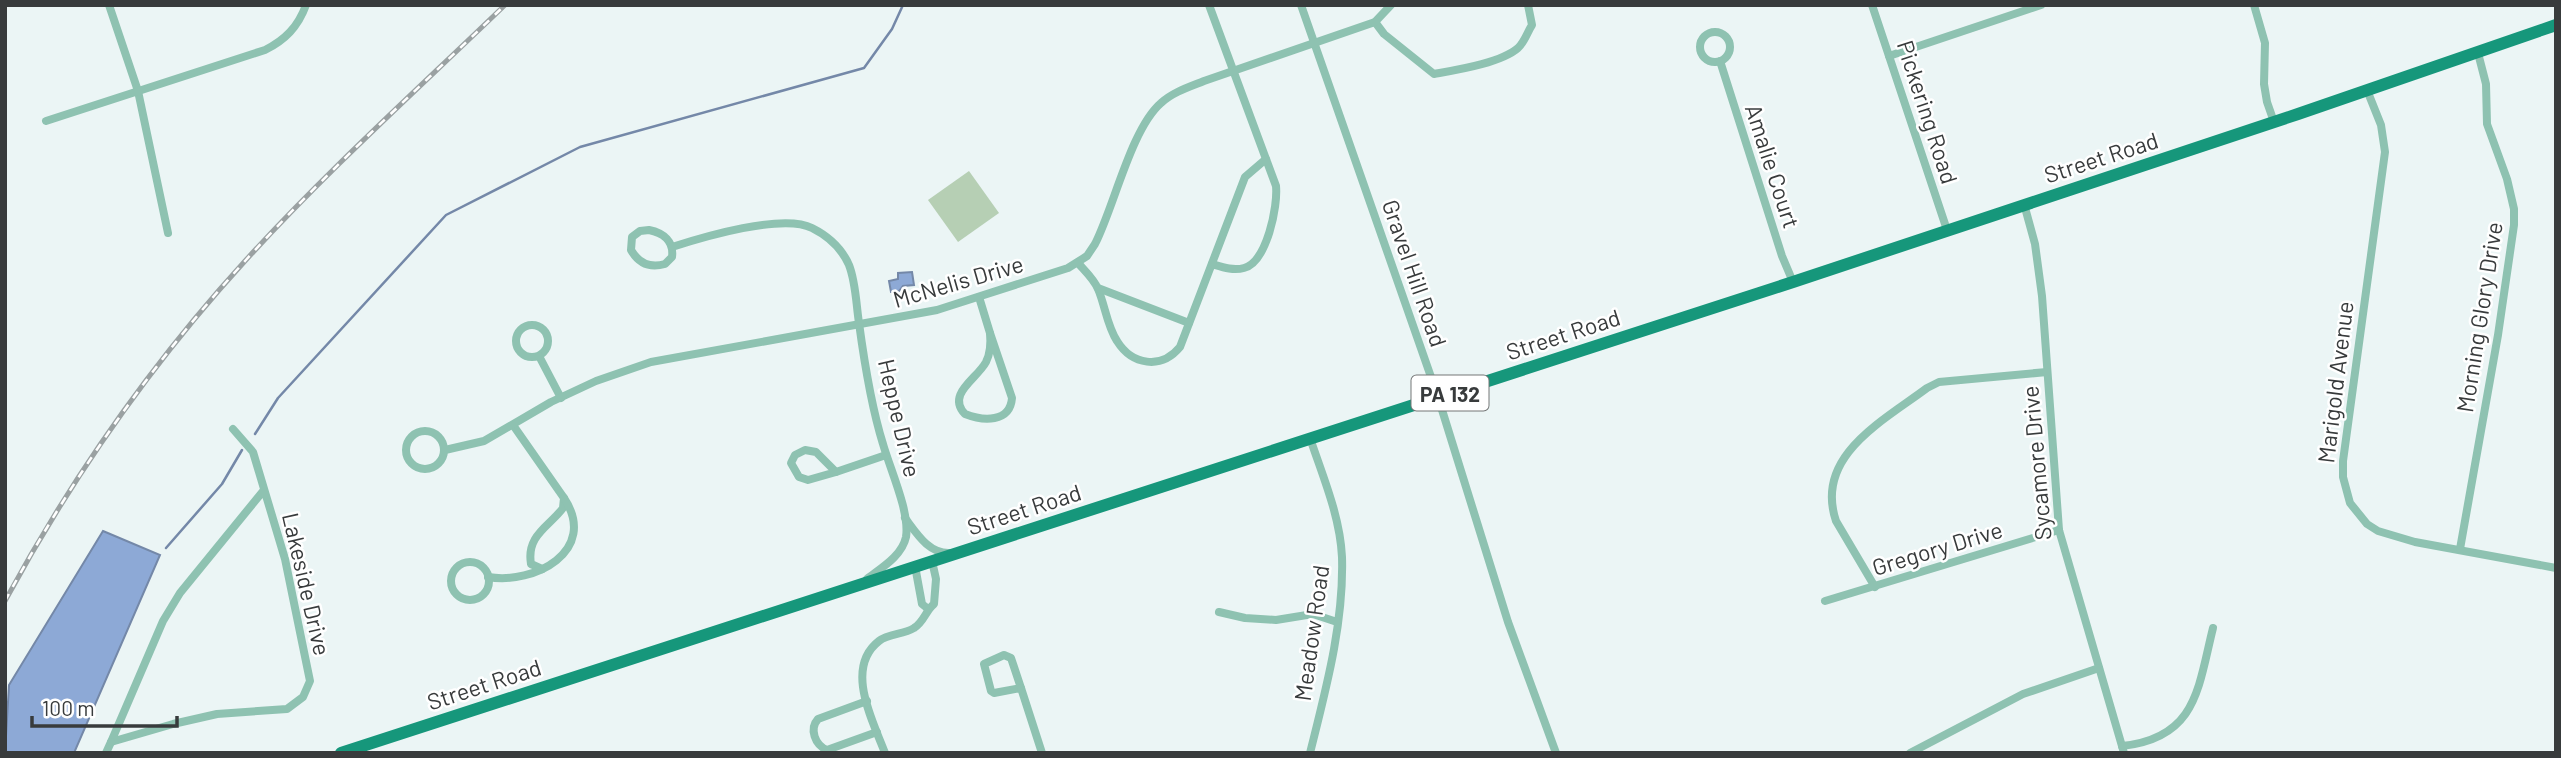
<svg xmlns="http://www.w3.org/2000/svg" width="2561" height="758" viewBox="0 0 2561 758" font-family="Barlow,sans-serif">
<rect width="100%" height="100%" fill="#ebf5f5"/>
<!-- green -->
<polygon fill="#b6cfb4" points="969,171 999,213 958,242 928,200"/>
<!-- water -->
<g fill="#8da9d6" stroke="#7488a8" stroke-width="2">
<polygon points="912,272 914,285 903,286 899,291 891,292 889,281 898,279 898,273"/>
<polygon points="103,531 160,555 74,753 5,753 9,685"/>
</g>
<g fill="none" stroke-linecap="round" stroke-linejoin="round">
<!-- stream -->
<g stroke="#7488a8" stroke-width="2.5">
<polyline points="255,434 278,398 446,215 580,147 864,68 892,29 903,5"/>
<polyline points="166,548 222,484 242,450"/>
</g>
<!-- street -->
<g stroke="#8ec2b1" stroke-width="8">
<polyline points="109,5 138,91 168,233"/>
<path d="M1209 5 1276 186C1278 206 1267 262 1244 268 1233 271 1222 267 1212 264"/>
<polyline points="1301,5 1438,397 1508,622 1556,753"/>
<polyline points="1872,5 1947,230"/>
<polyline points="2254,5 2265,43 2264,84 2267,102 2274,122"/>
<path d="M1375 22 1384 34 1434 74C1456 70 1501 63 1518 48 1524 43 1528 31 1532 25L1528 5"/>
<circle cx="1715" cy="47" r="15"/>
<polyline points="1889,56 2041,5"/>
<polyline points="1720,61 1782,256 1793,282"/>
<polyline points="2367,90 2381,125 2385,152 2343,461 2343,477 2350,503 2367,524 2378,531 2415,542 2556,568"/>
<path d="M46 121 265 50C285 40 298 27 306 5"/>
<polyline points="2024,204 2035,244 2042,296 2059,530 2124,753"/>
<path d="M649 230C664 233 674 242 672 257L665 264C651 268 639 264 631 250L632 237 640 231Z"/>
<path d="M672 247C703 237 783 213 812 228 828 236 842 249 849 265 856 283 856 304 859 323 864 360 872 409 883 444 890 469 910 512 906 537 902 556 881 568 867 579"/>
<path d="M1078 263C1085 271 1094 279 1098 289 1105 305 1107 326 1117 341 1132 365 1161 370 1180 347L1245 177 1266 159"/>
<polyline points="1098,288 1189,323"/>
<polyline points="979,297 990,333"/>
<circle cx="532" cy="341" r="16"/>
<path d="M990 333 1012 398C1010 423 983 421 965 414 946 394 977 379 986 362 991 352 991 343 990 333Z"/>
<polyline points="539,356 561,398"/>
<path d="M513 425 564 498 563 508C550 526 526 535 531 564L542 569"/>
<polyline points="233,429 253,452 285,559 310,681 303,697 287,709 217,714 173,724 111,742 163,621 180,593 264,490"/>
<circle cx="425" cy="450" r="19"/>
<path d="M1310 438C1323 477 1340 516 1342 557 1344 623 1326 689 1310 753"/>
<path d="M445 450 484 441 551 402 596 381 651 362 937 310 1068 268 1087 256 1095 244C1114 207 1131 129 1161 103 1173 92 1189 87 1204 81L1375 22 1391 5"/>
<polygon points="805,450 816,452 836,472 808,480 799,477 791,463 795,455"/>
<polyline points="836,472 886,455"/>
<path d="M905 518C917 534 929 554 950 553"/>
<polyline points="2460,549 2498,335 2514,225 2514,209 2507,179 2487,124 2486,84 2478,53"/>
<circle cx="470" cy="581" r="19"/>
<polyline points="915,566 922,604 927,608"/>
<path d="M488 577C534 585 599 551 564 498"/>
<path d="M1875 587 1836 521C1814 456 1883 421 1927 388L1939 382 2047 372"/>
<polyline points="1825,601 2059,530"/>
<polyline points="1219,612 1245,618 1276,620 1313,614 1337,622"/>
<polygon points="1004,655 1011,658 1021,688 994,693 991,691 984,664"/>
<polyline points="1021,688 1042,753"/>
<path d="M867 701 818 719C809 729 815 745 827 750L877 732"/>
<path d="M2122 746C2197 738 2198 688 2213 628"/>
<polyline points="106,753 111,742"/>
<path d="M885 753C873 721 844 668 879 641 889 633 903 635 914 628 924 622 926 610 934 604L936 579 932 561"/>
<polyline points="1910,753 2023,694 2099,668"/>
</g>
<!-- primary -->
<polyline stroke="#16977b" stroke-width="12" points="341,753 1793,282 2298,114 2556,25"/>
<defs>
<path id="rail" d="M5 601C71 479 152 363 245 261 327 171 418 89 505 5"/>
</defs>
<!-- rail casing -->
<use href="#rail" stroke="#9aa1a2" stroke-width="5"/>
<!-- rail -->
<use href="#rail" stroke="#fff" stroke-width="2.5" stroke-dasharray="8" stroke-linecap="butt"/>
</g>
<g text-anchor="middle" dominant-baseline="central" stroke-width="5" stroke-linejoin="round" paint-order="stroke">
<!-- shield labels -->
<rect fill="#fff" stroke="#747676" stroke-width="2" x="1411.5" y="375.5" width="77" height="35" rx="5"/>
<g font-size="21" font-weight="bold" fill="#383b3c">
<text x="1450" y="393">PA 132</text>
</g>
<!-- street labels -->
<g font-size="23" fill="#383b3c" stroke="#fff">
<text transform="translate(1928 112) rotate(72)">Pickering Road</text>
<text transform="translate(2101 157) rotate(-18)">Street Road</text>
<text transform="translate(1773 166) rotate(72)">Amalie Court</text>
<text transform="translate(1415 273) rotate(71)">Gravel Hill Road</text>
<text transform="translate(958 281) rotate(-16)">McNelis Drive</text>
<text transform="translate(2479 317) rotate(-81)">Morning Glory Drive</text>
<text transform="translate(1563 334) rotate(-18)">Street Road</text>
<text transform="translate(2335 382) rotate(-83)">Marigold Avenue</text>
<text transform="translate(900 418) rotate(77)">Heppe Drive</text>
<text transform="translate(2036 463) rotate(-95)">Sycamore Drive</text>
<text transform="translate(1024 509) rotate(-18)">Street Road</text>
<text transform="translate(1937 548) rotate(-17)">Gregory Drive</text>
<text transform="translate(307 584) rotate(77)">Lakeside Drive</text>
<text transform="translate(1311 633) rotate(-82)">Meadow Road</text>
<text transform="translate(484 684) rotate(-18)">Street Road</text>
</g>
</g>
<!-- border -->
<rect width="2561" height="758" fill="none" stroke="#383b3c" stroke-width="14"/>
<!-- scale -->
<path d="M32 716v10h145v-10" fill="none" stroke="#383b3c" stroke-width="3.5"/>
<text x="42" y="716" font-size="21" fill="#383b3c" stroke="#ffffff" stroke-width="5" paint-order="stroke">100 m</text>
</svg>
